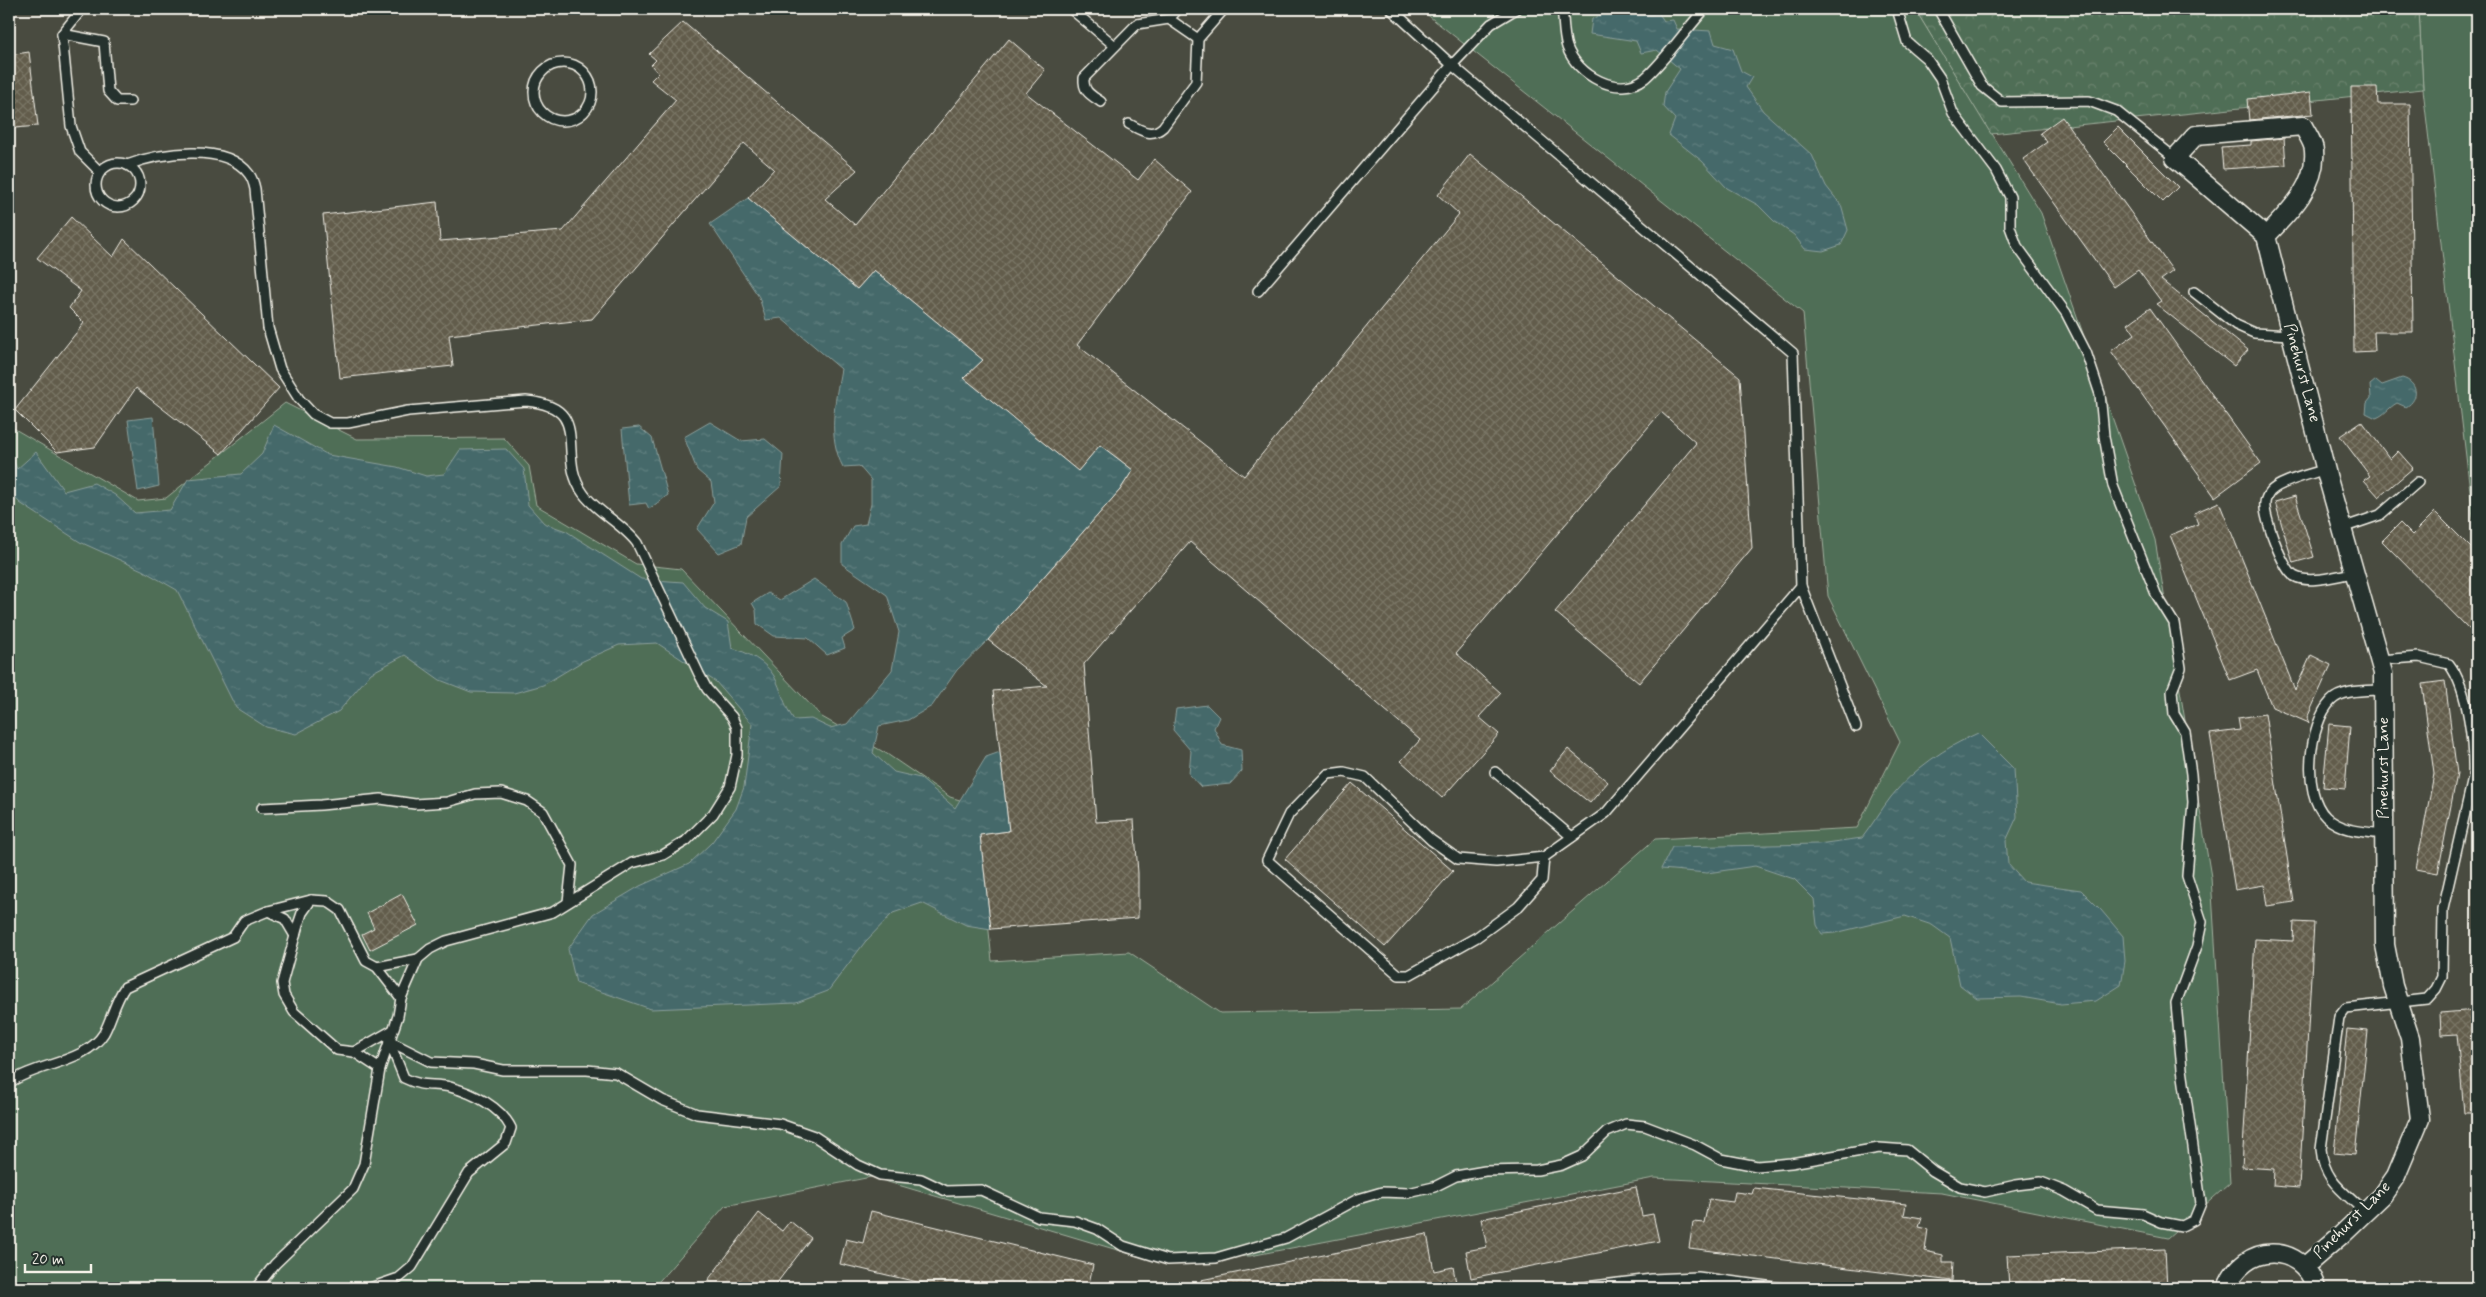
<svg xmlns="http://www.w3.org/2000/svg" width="2486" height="1297" viewBox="0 0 2486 1297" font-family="Mynerve,sans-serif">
<defs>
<pattern id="park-crowns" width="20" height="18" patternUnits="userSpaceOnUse" patternTransform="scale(1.25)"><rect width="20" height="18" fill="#506e56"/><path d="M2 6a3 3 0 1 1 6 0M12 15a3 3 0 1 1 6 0" fill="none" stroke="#6a836e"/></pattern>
<pattern id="water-ripples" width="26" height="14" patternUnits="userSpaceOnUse" patternTransform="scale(1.25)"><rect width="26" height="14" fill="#45696a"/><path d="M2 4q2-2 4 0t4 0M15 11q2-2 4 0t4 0" fill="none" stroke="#607f7f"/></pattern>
<pattern id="building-cross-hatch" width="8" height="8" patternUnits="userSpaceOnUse" patternTransform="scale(1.25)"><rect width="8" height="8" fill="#625c4b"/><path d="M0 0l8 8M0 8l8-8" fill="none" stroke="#797465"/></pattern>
</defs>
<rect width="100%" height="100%" fill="#383f36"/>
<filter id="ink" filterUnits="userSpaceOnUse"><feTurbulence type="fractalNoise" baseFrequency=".02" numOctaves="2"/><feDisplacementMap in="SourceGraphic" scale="10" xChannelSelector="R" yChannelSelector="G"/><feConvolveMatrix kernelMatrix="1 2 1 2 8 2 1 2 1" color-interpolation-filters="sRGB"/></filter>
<g filter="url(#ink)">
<!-- built -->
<g fill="#484b3f">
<polygon points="18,9 1420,9 1803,313 1828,596 1900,742 1857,828 1655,839 1461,1009 1220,1013 1129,952 992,961 976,805 950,797 887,754 822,717 681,569 636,564 536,504 528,466 430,438 357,439 285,403 166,499 138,501 13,428 9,390 9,22"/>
<polygon points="2423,89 2474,525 2477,529 2477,1288 653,1288 725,1206 871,1177 1141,1257 1250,1256 1654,1178 1942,1193 2169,1238 2155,540 2041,213 1991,134"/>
</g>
<!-- grass -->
<g fill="#506e56" stroke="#a2b09f">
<polygon points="1420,9 1915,9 2041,213 2155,540 2211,877 2230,1183 2168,1238 1942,1193 1654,1178 1250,1256 1141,1257 871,1177 725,1206 653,1288 9,1288 9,390 13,428 138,501 166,498 285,403 357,439 504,438 529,466 536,505 636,564 681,569 822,717 887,754 950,797 976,805 992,961 1129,952 1220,1013 1461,1009 1655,839 1857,828 1900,742 1828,596 1803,313"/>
<polygon points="2419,9 2477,9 2477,529 2474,525 2423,89"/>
</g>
<!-- park -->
<polygon fill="url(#park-crowns)" stroke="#a2b09f" points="1915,9 2419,9 2423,89 1991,134"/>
<!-- water -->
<g fill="url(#water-ripples)" stroke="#8b9f9c">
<polygon points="1656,9 1664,21 1673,20 1677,29 1711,31 1715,44 1733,49 1741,71 1752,77 1746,87 1763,111 1812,155 1826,186 1841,205 1848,230 1841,245 1823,251 1805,249 1794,235 1774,221 1758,205 1727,188 1702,161 1669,135 1675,119 1663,106 1665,92 1680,69 1657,50 1641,53 1636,41 1590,34 1592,19 1604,14"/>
<path d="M748 198 857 289 874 270 983 360 964 378 1078 470 1100 445 1133 470 1120 490 988 640 957 670 932 706 908 720 879 726 873 753 894 772 920 778 955 808 986 757 1000 752 1009 831 980 835 991 929 966 925 922 903 893 913 865 942 828 991 796 1003 651 1009 576 983 568 949 593 914 640 886 689 864 712 842 736 809 744 787 752 724 716 682 657 643 619 645 583 661 543 685 514 693 471 692 440 680 405 655 371 673 339 711 296 734 266 727 236 708 177 590 142 570 80 542 20 503 9 491V450L17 469 36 452 64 491 94 483 115 495 135 513 170 510 188 479 241 474 262 454 274 425 328 455 397 467 426 476 444 474 460 450 506 449 524 469 528 505 544 523 566 531 641 579 683 582 705 608 728 622 732 648C747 652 766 662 774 676 782 690 783 704 794 720L811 719 830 728 847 724 892 670 899 632 887 595 842 564V545L853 526 866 524 871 504V480L859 466 843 467C827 437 835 402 841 369L781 318 766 320 759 297 710 224Z"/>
<path d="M2402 378C2418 382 2420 399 2406 407L2397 403C2388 408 2385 415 2376 418L2366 413 2367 403 2371 398 2370 385 2376 380 2382 385Z"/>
<polygon points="153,417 159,486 138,491 128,420"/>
<polygon points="710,422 741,441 765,439 783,454 781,486 746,517 741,544 719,553 697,529 714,502 711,482 697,470 684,437"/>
<polygon points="639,427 652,438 668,495 649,509 646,503 629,505 622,429"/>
<polygon points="814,579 846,602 855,630 842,638 845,648 827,655 808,638 774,636 757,624 756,610 752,603 768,593 780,600"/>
<polygon points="1207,705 1219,717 1214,728 1222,745 1241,750 1242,771 1230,784 1201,787 1189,774 1191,751 1173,730 1176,709"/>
<path d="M1978 733 2014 769 2017 817 2006 841 2008 864 2024 882 2081 890 2101 910 2123 936 2125 961 2121 985 2096 1001 2061 1004 2021 997 1977 998 1960 985 1950 938 1932 925 1905 916 1835 933 1822 934 1817 925 1814 899 1794 879 1755 866 1707 873 1661 869 1672 847 1818 844 1862 838C1872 825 1881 810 1891 797 1913 769 1946 747 1978 733Z"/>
</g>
<!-- building -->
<g fill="url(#building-cross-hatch)" stroke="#f4f1e8">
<polygon points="683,22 857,170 825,199 855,225 1009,39 1045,70 1026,93 1138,180 1154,159 1192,192 1077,345 1244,476 1459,214 1438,195 1470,154 1740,377 1752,548 1639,683 1555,612 1696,443 1661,412 1456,653 1501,693 1479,717 1499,734 1442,798 1401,761 1420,740 1190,542 1084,664 1096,822 1134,820 1138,873 1138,918 991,929 980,835 1009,831 993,691 1047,686 988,640 1120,490 1133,470 1100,445 1078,471 964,378 983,360 874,270 857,289 748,198 774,169 744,143 592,319 449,335 453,366 340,378 323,215 437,202 440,241 563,231 676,100 651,80 658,73 651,65 656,60 649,54"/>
<polygon points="29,52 38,126 15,128 9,74 9,55"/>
<polygon points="2351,87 2377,87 2378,104 2410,104 2413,332 2374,332 2375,351 2354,352"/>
<polygon points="2311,92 2313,114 2249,120 2247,99"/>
<polygon points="2062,117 2173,271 2161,280 2248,350 2234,366 2156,304 2161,301 2138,270 2114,287 2023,159 2047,142 2040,133"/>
<polygon points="2118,127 2178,187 2163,202 2103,142"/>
<polygon points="2284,138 2286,165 2223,169 2221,147 2251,145 2251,141"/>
<polygon points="71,217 113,257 124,239 279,388 221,454 136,388 95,447 57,452 15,410 84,323 69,308 81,291 37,258"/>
<polygon points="2150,308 2261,463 2215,497 2111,351 2135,334 2128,324"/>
<polygon points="2362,421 2390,459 2398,451 2413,468 2379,497 2364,480 2370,476 2340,436"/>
<polygon points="2295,496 2314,557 2293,563 2275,502"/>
<polygon points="2219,502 2295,690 2311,655 2331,665 2307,718 2309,723 2272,707 2257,670 2230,680 2170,535 2198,524 2194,513"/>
<polygon points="2435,512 2477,554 2477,637 2382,541 2400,523 2412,535"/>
<polygon points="2445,681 2457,774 2438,873 2416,869 2434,774 2422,684"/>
<polygon points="2265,714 2294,902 2267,906 2264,885 2235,890 2210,734 2240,730 2238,718"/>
<polygon points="2329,724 2350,726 2345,789 2323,787"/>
<polygon points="1568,749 1608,782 1590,803 1550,771"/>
<polygon points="1352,783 1453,871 1385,947 1285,859"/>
<polygon points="402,894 418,925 370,950 362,934 374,928 367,913"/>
<polygon points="2294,922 2314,923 2299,1188 2273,1186 2274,1169 2242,1167 2255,939 2293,941"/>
<polygon points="2477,1010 2477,1113 2464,1113 2457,1034 2441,1035 2440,1013"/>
<polygon points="2347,1029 2368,1031 2355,1155 2334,1153"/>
<polygon points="1636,1187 1642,1216 1653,1214 1659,1241 1471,1278 1466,1251 1487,1247 1481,1219"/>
<polygon points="1754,1188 1906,1204 1904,1215 1922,1218 1919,1227 1928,1229 1925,1251 1943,1255 1943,1262 1953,1262 1952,1281 1689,1248 1693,1222 1704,1223 1709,1199 1733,1202 1735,1192 1752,1194"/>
<polygon points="871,1211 1093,1265 1088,1288 943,1288 840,1264 846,1239 863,1243"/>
<polygon points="759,1213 782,1231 790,1221 811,1238 773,1288 702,1288"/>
<polygon points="1427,1234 1434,1271 1453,1267 1457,1288 1202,1288 1201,1280"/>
<polygon points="2165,1249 2167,1288 2009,1288 2007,1255"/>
</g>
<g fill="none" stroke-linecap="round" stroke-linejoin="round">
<defs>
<g id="lane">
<polyline points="82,9 62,34 71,126 80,152 100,172"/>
<polyline points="1071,9 1115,46"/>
<polyline points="1391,9 1452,65 1793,353 1801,586 1606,813 1544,857 1496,862 1458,859 1431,840 1365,777 1344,772 1328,774 1289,814 1267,860 1399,975 1409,975 1477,937 1518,907 1542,880 1544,857"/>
<path d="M1562 9C1564 21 1563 35 1567 47 1577 75 1618 99 1645 78 1664 62 1687 28 1705 9"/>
<polyline points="1938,9 1982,86 2002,102 2089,101 2116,111 2175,158"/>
<polyline points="1169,19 1198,39"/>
<polyline points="62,34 104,42 108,91 117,101 130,101"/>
<circle cx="563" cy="92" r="29"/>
<path d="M1101 102C1091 95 1083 92 1084 78L1137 24 1169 19 1178 9"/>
<path d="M1129 124C1141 130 1151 138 1163 127L1196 82 1198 39 1224 9"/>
<circle cx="118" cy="185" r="22"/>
<path d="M127 165C159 153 226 142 249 174 252 178 254 184 255 189L268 328 280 369 299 399 313 414 330 423H348L408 411 526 401C595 407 555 455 583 493 595 511 622 523 637 543L699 674 707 689 732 717 737 728V755L730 787 713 814 686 841 663 855 632 863 553 912 446 941 430 949 418 959 401 998 398 1016 380 1069 364 1164 353 1189 275 1264 256 1288"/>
<polyline points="1258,291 1452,65 1491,24 1516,9"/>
<polyline points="2194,292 2236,325 2254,333 2291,335"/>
<path d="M2326 469C2312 474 2279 481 2270 492 2268 494 2265 500 2265 503 2263 515 2283 570 2294 576 2309 585 2338 575 2354 573"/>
<polyline points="2342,528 2380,515 2418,482"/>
<polyline points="1801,586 1856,727"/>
<path d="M2383 690C2368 691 2342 689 2331 701 2309 724 2301 793 2326 817 2341 831 2363 832 2384 834"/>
<polyline points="1495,772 1572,837"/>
<polyline points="262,808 321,805 381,799 415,804 447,802 475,794 501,793 527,801 543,812 572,865 568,902"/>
<polyline points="268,911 311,900"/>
<polyline points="377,967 418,959"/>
<polyline points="389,1041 431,1062 474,1064 503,1070 587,1070 616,1073 662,1100 697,1114 780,1124 814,1136 858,1165 880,1175 921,1179 946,1191 981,1190 1039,1217 1075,1221 1097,1229 1123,1246 1168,1260 1216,1258 1286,1238 1358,1199 1382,1192 1408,1193 1434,1187 1456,1176 1485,1171 1537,1170 1562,1165 1582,1156 1607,1132 1626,1124 1645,1126 1695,1145 1721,1159 1757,1166 1791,1163 1879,1148 1907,1150 1933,1171 1960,1187 1985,1192 2016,1185 2041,1182 2064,1191 2097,1210 2143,1214 2161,1222 2182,1226 2194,1220 2201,1203 2182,1069 2176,1003 2197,946 2202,922 2187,876 2193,802 2191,774 2185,732 2174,714 2172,691 2181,668 2174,623 2156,594 2113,486 2104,436 2100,394 2086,352 2066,313 2017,246 2010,227 2010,197 1996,170 1953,113 1940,78 1927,59 1907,42 1897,9"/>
<polyline points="354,1052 393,1030"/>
<polyline points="380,1069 354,1052 337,1050 294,1012 284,995 282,983 298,925 302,913 311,900 327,901 340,910 366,961 377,967 401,998"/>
<path d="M9 1083C37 1063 86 1063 104 1033 112 1018 115 1001 125 987L233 937 244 921 268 911 285 919 295 936"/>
<path d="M2365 1212C2343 1191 2324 1181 2321 1149L2339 1017 2346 1008 2427 999 2436 989 2442 977 2443 909 2473 778C2474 746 2469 690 2449 664L2419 657 2379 660"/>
<path d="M370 1288 399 1278 412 1267 469 1173 506 1143 511 1128C501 1107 473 1093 450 1087 431 1083 424 1088 404 1078L389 1041"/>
<polyline points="1577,1288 1652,1279 1698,1277 1782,1288"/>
</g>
<g id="street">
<path d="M2266 236 2175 158 2196 135 2303 126C2307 134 2314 143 2314 151 2317 186 2288 213 2266 236L2328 479 2383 673 2385 945 2393 986 2410 1038 2420 1119 2396 1176 2382 1196 2340 1236 2304 1267"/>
<path d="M2227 1288C2243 1243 2301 1241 2316 1288"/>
</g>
</defs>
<!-- lane casing -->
<use href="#lane" stroke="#f4f1e8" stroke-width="12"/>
<!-- street casing -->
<use href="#street" stroke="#f4f1e8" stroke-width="21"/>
<!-- lane -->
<use href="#lane" stroke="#26332d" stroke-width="9"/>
<!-- street -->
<use href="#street" stroke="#26332d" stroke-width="18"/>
</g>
</g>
<g text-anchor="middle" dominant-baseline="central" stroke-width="5" stroke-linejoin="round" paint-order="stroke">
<!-- street labels -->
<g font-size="16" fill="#f4f1e8" stroke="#26332d">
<text transform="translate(2302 373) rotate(75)">Pinehurst Lane</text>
<text transform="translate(2383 768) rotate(-90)">Pinehurst Lane</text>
<text transform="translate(2352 1220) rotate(-45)">Pinehurst Lane</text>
</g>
</g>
<!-- margin -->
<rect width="2486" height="1297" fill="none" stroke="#26332d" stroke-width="30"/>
<rect x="15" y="15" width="2456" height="1267" fill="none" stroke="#f4f1e8" stroke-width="2" filter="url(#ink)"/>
<!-- scale -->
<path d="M25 1264v8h66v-8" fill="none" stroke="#f4f1e8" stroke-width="2.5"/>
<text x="32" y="1264" font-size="15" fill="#f4f1e8" stroke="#26332d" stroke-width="4" paint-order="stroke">20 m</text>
</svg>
